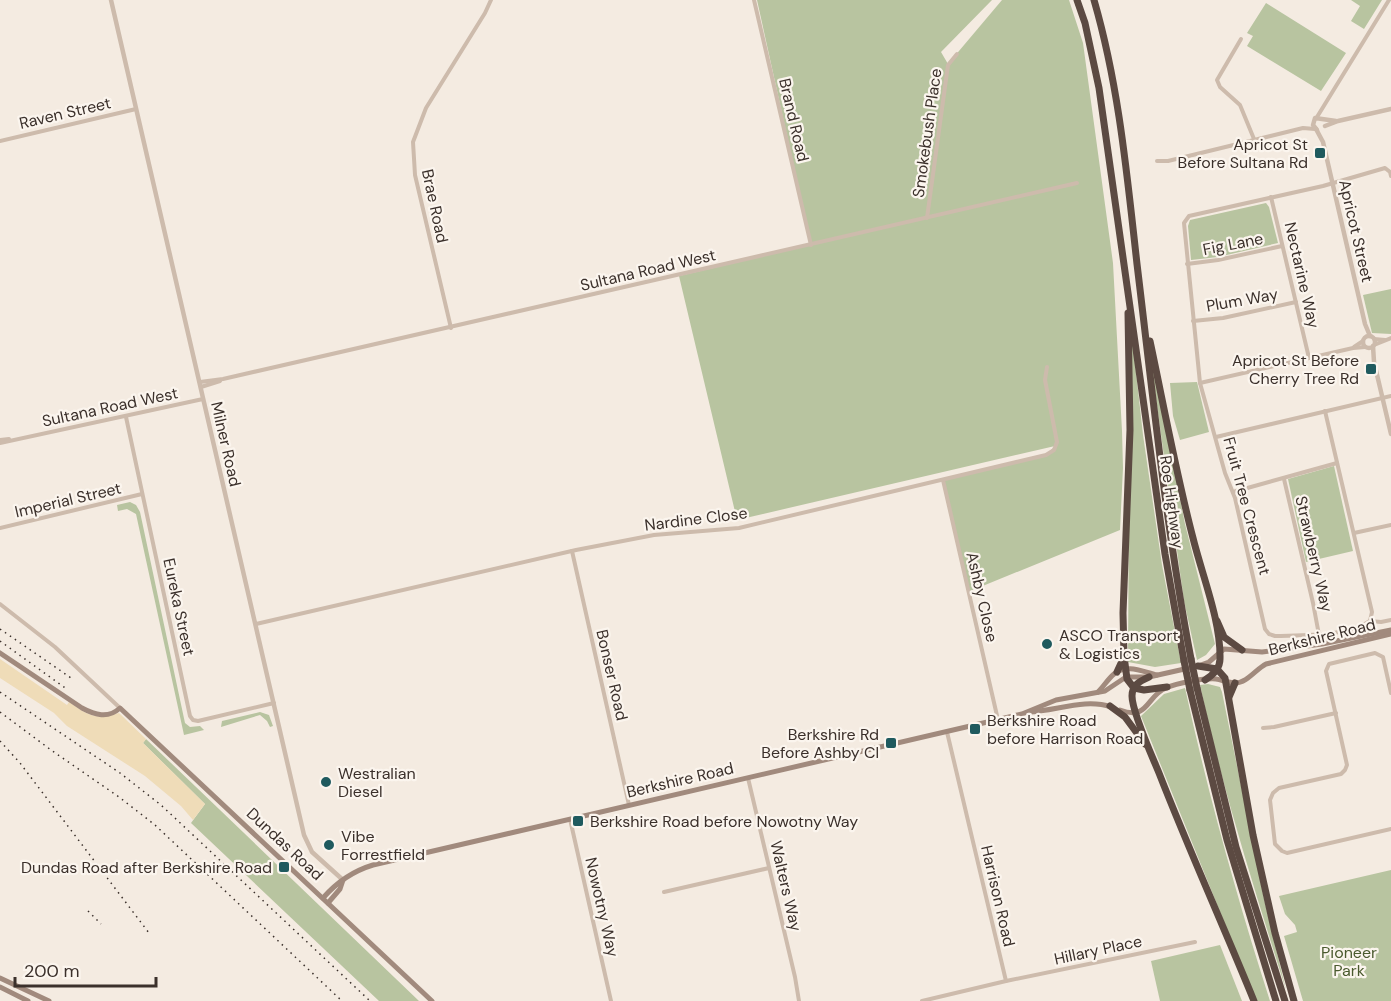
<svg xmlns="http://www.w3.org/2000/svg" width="1391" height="1001" viewBox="0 0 1391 1001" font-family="'DM Sans',sans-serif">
<rect width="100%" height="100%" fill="#f4ebe1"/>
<!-- green -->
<g fill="#b8c4a0">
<polygon points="757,0 992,0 941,52 948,64 1002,0 1069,0 1083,43 1113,263 1122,431 1123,468 1120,530 968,592 943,480 1046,455 1055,446 737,520 679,276 811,245"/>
<polygon points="1351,0 1382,0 1364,29 1351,21 1360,6"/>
<polygon points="1266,3 1346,53 1321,91 1247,46 1253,36 1247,33"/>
<polygon points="1266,203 1269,207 1278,243 1218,257 1191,260 1188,226 1190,220"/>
<polygon points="1391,289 1391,334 1372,333 1363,295"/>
<polygon points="1130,318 1143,435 1162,565 1181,663 1155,667 1128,662"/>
<polygon points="1147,333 1185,524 1215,644 1206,655 1197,660 1184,601"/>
<polygon points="1197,382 1209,432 1180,440 1173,416 1170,383"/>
<polygon points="1334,466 1353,551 1306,562 1288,479"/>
<polygon points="130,502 136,505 140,512 185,723 190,727 200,726 204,730 184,735 136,514 127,509 118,511 117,505"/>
<path d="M1208 684 1220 687 1222 692 1264 899 1286 990C1254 888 1222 788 1200 685Z"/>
<path d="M1185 688C1208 794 1237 898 1270 1001H1256L1141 716 1164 694Z"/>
<polygon points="260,712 269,715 273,726 270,727 267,721 260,715 221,727 222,721"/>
<polygon points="146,739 419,1001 379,1001 191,823 205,804 143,743"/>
<polygon points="1391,870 1391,1001 1303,1001 1284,936 1297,932 1295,925 1285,914 1279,896"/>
<polygon points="1220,945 1242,1001 1160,1001 1151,961"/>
</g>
<!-- sand -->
<path fill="#efdcb8" d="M0 659 67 705 69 702C89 716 95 720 119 713L146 739 143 743 205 804 193 820 181 806 145 776 67 726 54 713 0 678Z"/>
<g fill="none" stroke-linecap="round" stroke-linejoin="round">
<!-- minor -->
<g stroke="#cdbbac" stroke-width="4">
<polyline points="754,0 811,245"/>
<polyline points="1241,39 1217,80 1220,87 1240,105 1254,139"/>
<polyline points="1317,117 1389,0"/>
<polyline points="0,141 136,109"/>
<polyline points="1157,161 1168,161 1303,128 1315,129"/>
<polyline points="1271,197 1309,358"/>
<polyline points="927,218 948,65 957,54"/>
<polyline points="1187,264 1218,260 1282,246"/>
<polyline points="1193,321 1223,318 1296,302"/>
<polyline points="451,328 415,175 413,142 426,108 485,13 491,0"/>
<polyline points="1374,339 1385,340"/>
<polyline points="1374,345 1391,338"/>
<polyline points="1354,347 1363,341"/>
<polyline points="200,382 223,379 1077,183"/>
<polyline points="1200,383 1353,348 1365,347"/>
<polyline points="201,387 220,381"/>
<path d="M1325 411 1372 612 1370 621C1347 637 1302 635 1275 636L1269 634 1265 629 1235 498 1225 473 1200 383 1184 223 1189 216 1323 186 1385 168 1390 172 1391 176"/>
<polyline points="126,417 190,716 193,720 198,721 274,703"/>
<polyline points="1216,437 1391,396"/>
<polyline points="0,440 9,439"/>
<polyline points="0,443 203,399"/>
<polyline points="1284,479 1313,603 1319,635"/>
<polyline points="943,480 998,720"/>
<polyline points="1233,492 1337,463"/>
<polyline points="0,528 142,494"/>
<polyline points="1354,533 1391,525"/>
<polyline points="572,551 629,805"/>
<polyline points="0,604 55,647 120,708"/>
<polyline points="1370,621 1381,622 1391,620"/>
<polyline points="256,624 576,550 654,535 739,528 1046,455 1054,450 1057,442 1045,380 1047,367"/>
<polyline points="1391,693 1383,657 1375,653 1329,664 1326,671 1347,765 1345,770 1341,774 1279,788 1273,793 1270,800 1275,844 1282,851 1287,853 1391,829"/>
<polyline points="1263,728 1274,727 1336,713"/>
<polyline points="748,778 795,977 799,1001"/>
<polyline points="570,819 611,1001"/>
<polyline points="664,892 769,868"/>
<polyline points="1006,981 1195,942"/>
<polyline points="922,1001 1006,981 947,732"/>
</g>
<!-- tertiary -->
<g stroke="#cdbbac" stroke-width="4.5">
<polyline points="111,0 304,835 312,852 343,880"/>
<polyline points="1325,126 1338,121 1391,109"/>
<polyline points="1316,129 1323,142 1365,324 1370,336"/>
<polyline points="1317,130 1313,125 1315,118 1336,121"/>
<circle cx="1369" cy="342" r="6"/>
<polyline points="1373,346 1374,362 1391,434"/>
</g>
<!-- secondary -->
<g stroke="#a18a7d" stroke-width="5">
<path d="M0 653 82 708C95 715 108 719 120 708L432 1001"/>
<path d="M1098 692C1104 686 1108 679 1114 674 1127 663 1143 672 1157 675"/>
<path d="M1120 710C1149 721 1146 696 1166 688 1177 683 1205 678 1216 679 1222 680 1229 683 1235 683 1247 683 1256 669 1266 664L1391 634"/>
<path d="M1029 712C1056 711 1085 698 1111 707"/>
<path d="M323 898C337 882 353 871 373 865L1022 714 1056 700 1105 691 1126 677H1149L1198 666 1209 662 1224 649 1262 652 1322 644 1391 630"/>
<polyline points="328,903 340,889 343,880"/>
<polyline points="0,978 49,1001"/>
<polyline points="0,987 28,1001"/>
</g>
<!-- motorway -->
<g stroke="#5c4a42" stroke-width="7">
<polyline points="1077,0 1085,23 1099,88 1165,554 1184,661"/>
<path d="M1094 0C1119 86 1127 175 1137 264 1153 396 1166 528 1191 659"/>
<polyline points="1128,313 1130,430 1123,613 1124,656 1127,679 1134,688 1144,690 1167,687"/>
<path d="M1150 341C1164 407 1176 473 1193 538 1202 575 1221 621 1220 659 1220 669 1213 675 1205 680"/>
<polyline points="1217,621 1224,637 1242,650"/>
<polyline points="1198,666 1217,669 1225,678 1253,835 1275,933 1294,1001"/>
<polyline points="1117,672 1123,659"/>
<path d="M1149 677C1140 681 1132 685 1132 696 1132 712 1152 756 1159 773 1189 850 1223 925 1254 1001"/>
<polyline points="1197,688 1236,847 1285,1001"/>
<polyline points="1190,690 1227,840 1276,1001"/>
<polyline points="1229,697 1235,683"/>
<polyline points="1110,706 1125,717 1145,744"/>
</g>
<!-- rail -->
<g stroke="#3b302b" stroke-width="1.5" stroke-dasharray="1.5 4.5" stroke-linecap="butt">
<polyline points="0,629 74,680"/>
<polyline points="0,641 68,690"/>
<polyline points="0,692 120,773 161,805 370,1001"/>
<polyline points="0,712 51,750 119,797 155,825 342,1001"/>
<polyline points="0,741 20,763 149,933"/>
<polyline points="88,911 101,924"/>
</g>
<!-- motorway-bridge -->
<g stroke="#5c4a42" stroke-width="7">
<polyline points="1191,659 1197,688"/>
<polyline points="1184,661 1190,690"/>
</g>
</g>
<!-- markers -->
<g fill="#1f5a5e" stroke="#fbf5ee" stroke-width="2">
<rect x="1314" y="147" width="12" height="12" rx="3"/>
<rect x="1365" y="363" width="12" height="12" rx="3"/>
<circle cx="1047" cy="644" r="6"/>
<rect x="969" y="723" width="12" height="12" rx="3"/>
<rect x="885" y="737" width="12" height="12" rx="3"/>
<circle cx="326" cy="782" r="6"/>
<rect x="572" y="815" width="12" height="12" rx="3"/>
<circle cx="329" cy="845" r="6"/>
<rect x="278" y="861" width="12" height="12" rx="3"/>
</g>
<g text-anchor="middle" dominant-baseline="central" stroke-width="4.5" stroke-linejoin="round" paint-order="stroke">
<!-- street labels -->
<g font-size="16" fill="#3b302b" stroke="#fbf5ee">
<text transform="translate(65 113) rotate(-13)">Raven Street</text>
<text transform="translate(794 120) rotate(77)">Brand Road</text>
<text transform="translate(927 133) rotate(-82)">Smokebush Place</text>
<text transform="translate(435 206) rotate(78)">Brae Road</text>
<text transform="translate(1356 231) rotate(77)">Apricot Street</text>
<text transform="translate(1233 244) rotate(-11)">Fig Lane</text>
<text transform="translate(648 270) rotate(-13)">Sultana Road West</text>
<text transform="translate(1302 275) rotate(77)">Nectarine Way</text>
<text transform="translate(1242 300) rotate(-10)">Plum Way</text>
<text transform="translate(110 407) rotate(-12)">Sultana Road West</text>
<text transform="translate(226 444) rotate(77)">Milner Road</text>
<text transform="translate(68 500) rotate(-13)">Imperial Street</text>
<text transform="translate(1172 502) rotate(82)">Roe Highway</text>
<text transform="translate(1247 506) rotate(75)">Fruit Tree Crescent</text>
<text transform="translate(696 519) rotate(-7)">Nardine Close</text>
<text transform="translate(1314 554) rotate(77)">Strawberry Way</text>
<text transform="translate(982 597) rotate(77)">Ashby Close</text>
<text transform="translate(179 607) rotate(78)">Eureka Street</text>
<text transform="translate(1322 637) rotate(-14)">Berkshire Road</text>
<text transform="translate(612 675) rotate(77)">Bonser Road</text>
<text transform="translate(680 780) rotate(-13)">Berkshire Road</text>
<text transform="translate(285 844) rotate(43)">Dundas Road</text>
<text transform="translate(786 886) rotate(77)">Walters Way</text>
<text transform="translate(998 896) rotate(77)">Harrison Road</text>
<text transform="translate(602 907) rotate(77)">Nowotny Way</text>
<text transform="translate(1098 950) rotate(-12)">Hillary Place</text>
</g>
<!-- poi labels -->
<g font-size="16" fill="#3b302b" stroke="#fbf5ee" text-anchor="start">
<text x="1308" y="144" text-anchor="end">Apricot St<tspan x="1308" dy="18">Before Sultana Rd</tspan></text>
<text x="1359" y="360" text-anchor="end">Apricot St Before<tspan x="1359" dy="18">Cherry Tree Rd</tspan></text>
<text x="1059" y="635">ASCO Transport<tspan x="1059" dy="18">&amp; Logistics</tspan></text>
<text x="987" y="720">Berkshire Road<tspan x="987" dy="18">before Harrison Road</tspan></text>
<text x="879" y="734" text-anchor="end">Berkshire Rd<tspan x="879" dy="18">Before Ashby Cl</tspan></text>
<text x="338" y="773">Westralian<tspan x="338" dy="18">Diesel</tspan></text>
<text x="590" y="821">Berkshire Road before Nowotny Way</text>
<text x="341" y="836">Vibe<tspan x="341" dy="18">Forrestfield</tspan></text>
<text x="272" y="867" text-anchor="end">Dundas Road after Berkshire Road</text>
</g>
<!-- park labels -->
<g font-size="16" fill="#4a5a2e" stroke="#fbf5ee">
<text x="1349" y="952">Pioneer<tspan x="1349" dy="18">Park</tspan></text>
</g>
</g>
<!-- scale -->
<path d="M15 977v9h141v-9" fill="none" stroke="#3b302b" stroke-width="3"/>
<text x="24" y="977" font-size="18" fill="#3b302b" stroke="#fbf5ee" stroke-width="4.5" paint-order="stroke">200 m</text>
</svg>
